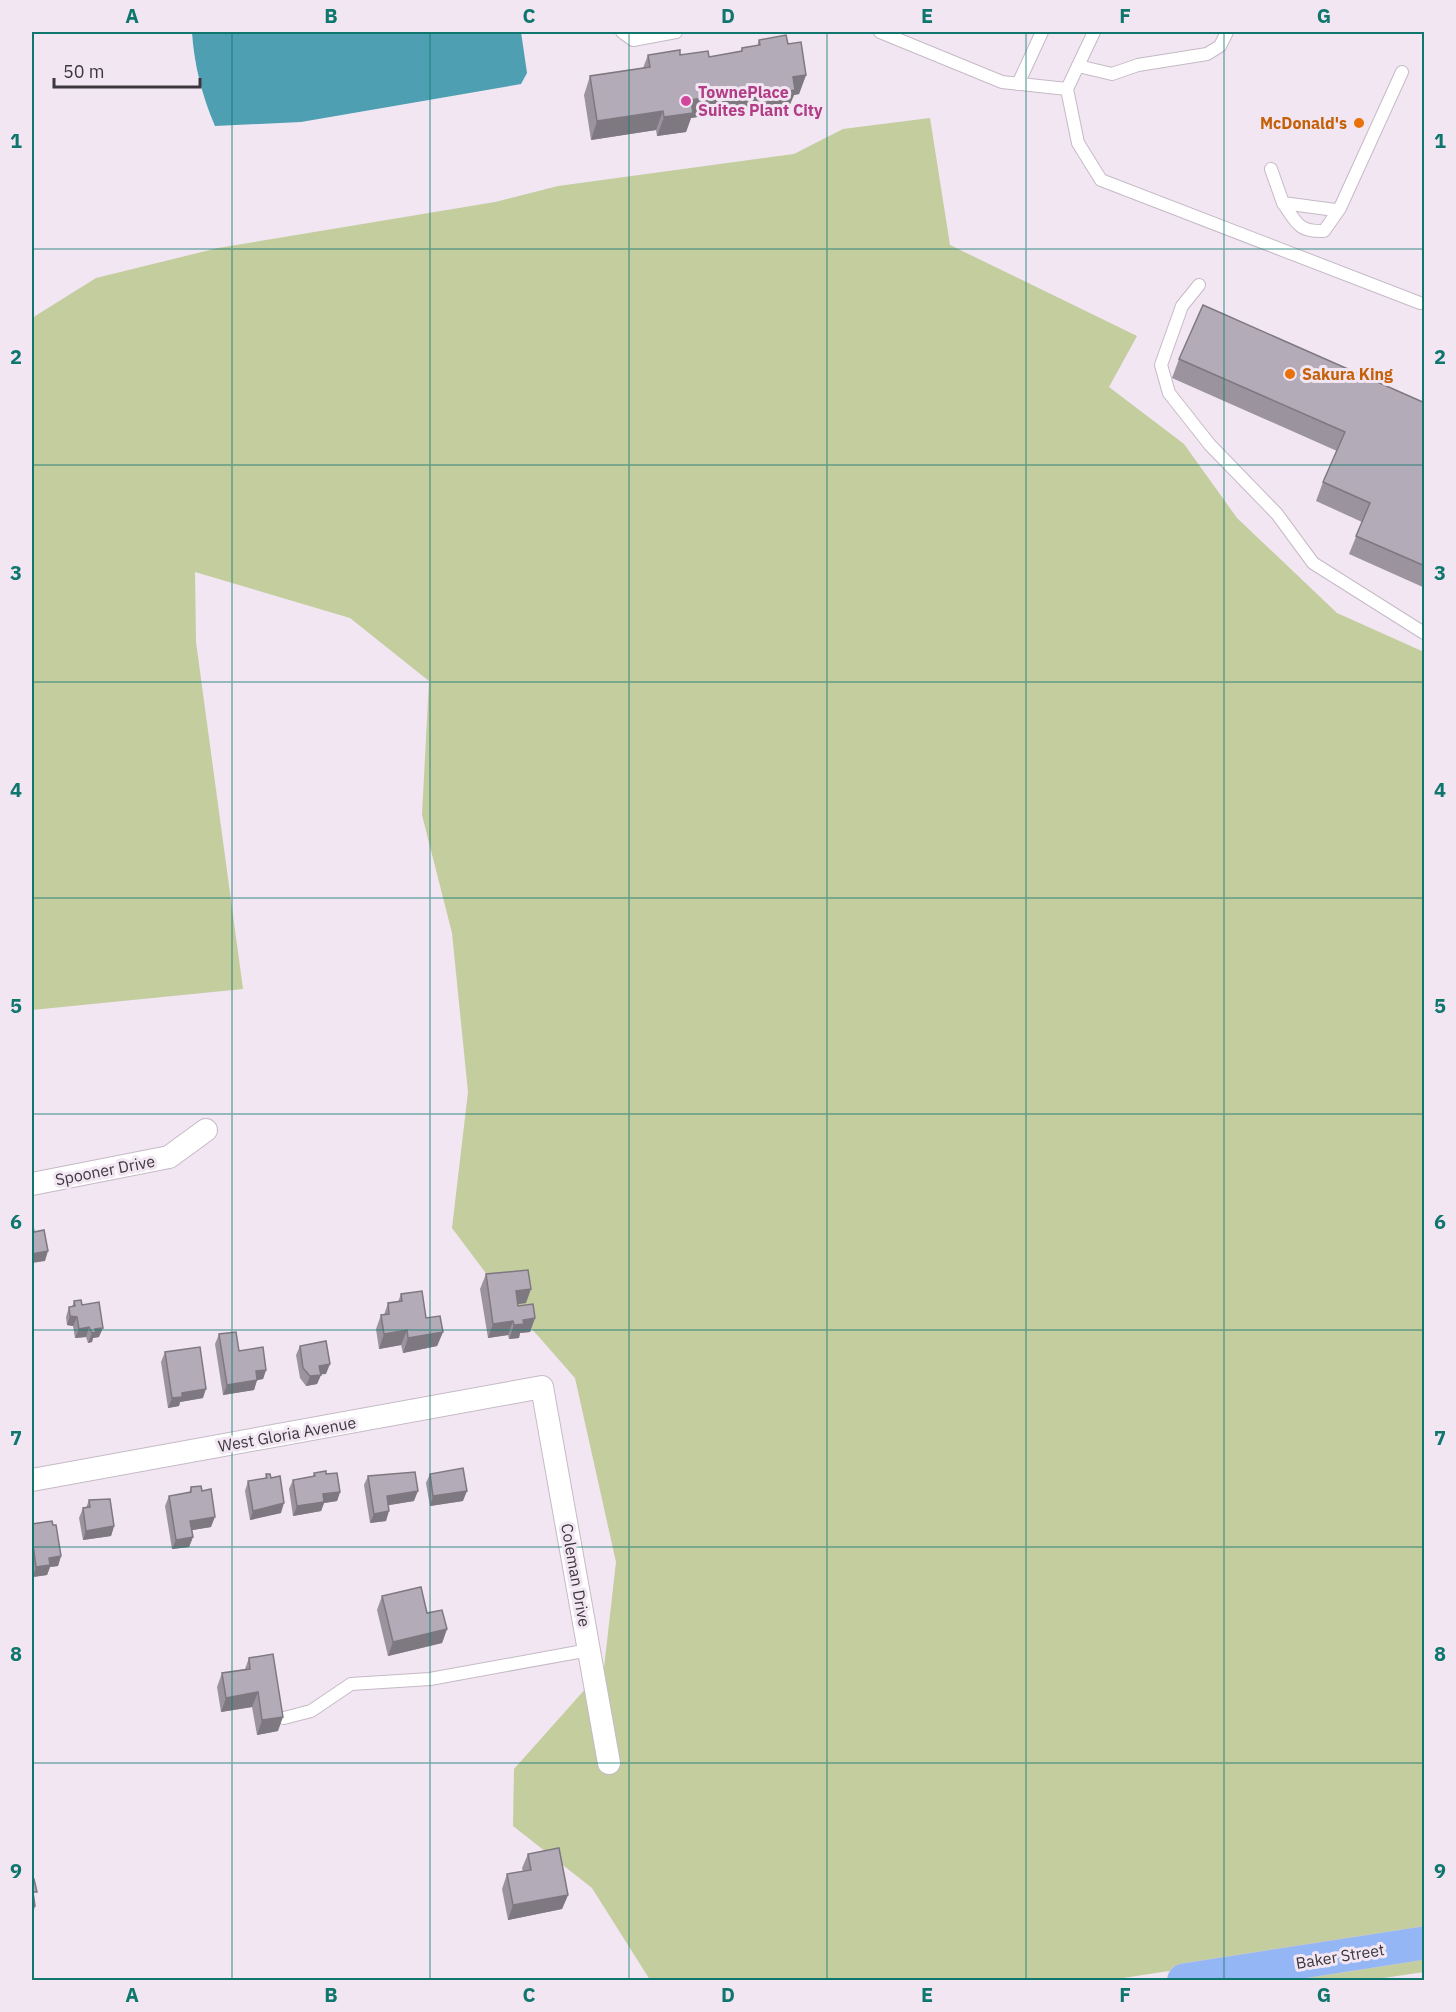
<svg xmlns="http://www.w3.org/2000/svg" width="1456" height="2012" viewBox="0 0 1456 2012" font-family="'IBM Plex Sans',sans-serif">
<rect width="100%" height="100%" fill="#f1e6f2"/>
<!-- green -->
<g fill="#c3cd9e">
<polygon points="930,118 950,245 1137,336 1109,387 1184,444 1237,518 1337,613 1424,652 1424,1932 1110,1980 650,1980 592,1888 513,1826 514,1769 604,1668 616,1562 575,1378 503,1296 452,1228 468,1092 452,933 422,815 429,681 350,618 195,572 196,642 243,989 32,1010 32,318 96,278 218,248 495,202 558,186 794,154 843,129"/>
<polygon points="1424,1954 1424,1972 1370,1980 1257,1980"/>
</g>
<!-- water -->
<path fill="#4d9fb1" d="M192 32H521L527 73 521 84 301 122 215 126C202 96 194 64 192 32Z"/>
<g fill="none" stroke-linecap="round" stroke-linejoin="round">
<defs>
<g id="lane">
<polyline points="622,32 633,40 676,32"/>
<polyline points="880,32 1002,82 1067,89"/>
<polyline points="1094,32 1067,89 1078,143 1101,180 1420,303"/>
<polyline points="1078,66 1112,74 1138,65 1207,54 1220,46 1227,32"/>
<polyline points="1018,84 1042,32"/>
<polyline points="1271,169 1283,203 1335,210 1340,208 1402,72"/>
<path d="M1283 203C1297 223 1298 232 1324 231L1340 208"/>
<polyline points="1199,285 1182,306 1161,365 1169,393 1210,445 1277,514 1313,563 1424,633"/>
<polyline points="284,1718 311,1711 351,1684 430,1679 589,1650"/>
</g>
<g id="street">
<polyline points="32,1184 169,1157 206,1130"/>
<polyline points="32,1480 542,1387 609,1763"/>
</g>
<polyline id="primary" points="1184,1980 1424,1943"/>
</defs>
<!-- lane casing -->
<use href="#lane" stroke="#c5bac6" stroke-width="14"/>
<!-- street casing -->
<use href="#street" stroke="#c5bac6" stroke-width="24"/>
<!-- primary casing -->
<use href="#primary" stroke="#cccbcc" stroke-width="34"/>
<!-- lane -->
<use href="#lane" stroke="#fff" stroke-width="12"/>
<!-- street -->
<use href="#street" stroke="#fff" stroke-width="22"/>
<!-- primary -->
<use href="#primary" stroke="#95b6f5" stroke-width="33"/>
</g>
<!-- wall -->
<g fill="#9b939e">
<polygon points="759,40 788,44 806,75 799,94 794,95 788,109 763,113 762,107 691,118 686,132 657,136 656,130 591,140 584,95 590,76 643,68 648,55 709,57 740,52 742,48 757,46"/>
<polygon points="1179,359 1425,403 1425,588 1349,554 1362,522 1316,501 1323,482 1337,451 1172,378"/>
<polygon points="486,1274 526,1303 518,1304 518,1306 535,1318 530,1332 520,1333 519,1338 509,1339 508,1335 488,1338 480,1289"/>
<polygon points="401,1294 443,1332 437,1346 403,1353 401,1345 379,1349 376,1329 381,1315 384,1315 388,1303 398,1302"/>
<polygon points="74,1301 82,1305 99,1337 93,1338 92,1342 88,1343 86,1337 75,1338 73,1326 67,1325 66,1317 69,1307 72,1307"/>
<polygon points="219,1334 239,1351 266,1370 263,1379 257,1380 254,1390 223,1395 215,1344"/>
<polygon points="300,1346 326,1374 321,1374 317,1384 306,1386 300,1378 296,1355"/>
<polygon points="165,1352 203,1398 180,1402 179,1406 168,1408 161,1362"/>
<polygon points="314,1473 326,1474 340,1492 337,1501 324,1503 321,1511 293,1516 289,1489 293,1480 313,1476"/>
<polygon points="266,1474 281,1513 250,1520 245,1491 248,1481 265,1479"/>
<polygon points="430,1474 463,1501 430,1506 426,1483"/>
<polygon points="368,1476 414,1501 388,1505 386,1521 370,1523 364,1485"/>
<polygon points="191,1487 211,1527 192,1530 193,1537 189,1547 172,1549 165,1506 169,1496 189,1493"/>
<polygon points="89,1500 114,1526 111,1536 83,1540 79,1518 83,1508 86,1508"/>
<polygon points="32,1524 61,1556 58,1566 50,1567 47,1575 33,1577 32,1568"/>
<polygon points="382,1596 427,1613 447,1629 442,1643 388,1656 377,1610"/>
<polygon points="249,1658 278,1731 257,1735 252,1707 221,1712 217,1687 222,1673 245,1669"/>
<polygon points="528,1854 568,1895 562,1909 508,1920 502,1889 507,1874 523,1872 522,1868"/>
</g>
<!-- shaded-wall -->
<g fill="#7e7881">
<polygon points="806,75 799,94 794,95 788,109 763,113 770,94 793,77"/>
<polygon points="769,88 762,107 691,118 686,132 657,136 664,117 691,100"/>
<polygon points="663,111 656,130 591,140 597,121"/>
<polygon points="48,1251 45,1261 32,1263 32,1254"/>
<polygon points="531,1289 526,1303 511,1305 516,1291"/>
<polygon points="70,1316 77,1317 73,1326 67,1325"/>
<polygon points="535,1318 530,1332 520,1333 519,1338 509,1339 514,1325 523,1320"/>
<polygon points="513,1321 508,1335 488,1338 493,1324"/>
<polygon points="89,1327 86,1337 75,1338 79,1329"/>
<polygon points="103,1328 99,1337 93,1338 92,1342 88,1343 92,1333 95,1329"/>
<polygon points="407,1330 401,1345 379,1349 384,1334"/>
<polygon points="443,1332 437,1346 403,1353 408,1338"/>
<polygon points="330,1364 326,1374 315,1375 319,1366"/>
<polygon points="266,1370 263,1379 253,1381 256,1371"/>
<polygon points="321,1375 317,1384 306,1386 310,1376"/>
<polygon points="257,1380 254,1390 223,1395 227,1385"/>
<polygon points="206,1389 203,1398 180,1402 179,1406 168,1408 172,1398 182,1393"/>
<polygon points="418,1491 414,1501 384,1506 387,1496"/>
<polygon points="467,1491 463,1501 430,1506 433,1496"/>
<polygon points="340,1492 337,1501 324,1503 321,1511 293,1516 297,1506 323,1494"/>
<polygon points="284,1503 281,1513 250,1520 253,1511"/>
<polygon points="389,1511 386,1521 370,1523 374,1514"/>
<polygon points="215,1517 211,1527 187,1531 190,1521"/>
<polygon points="114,1526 111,1536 83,1540 86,1531"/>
<polygon points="193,1537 189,1547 172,1549 176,1540"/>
<polygon points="61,1556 58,1566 50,1567 47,1575 33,1577 36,1567 49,1558"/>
<polygon points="447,1629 442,1643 388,1656 393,1642"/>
<polygon points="258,1692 252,1707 221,1712 226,1698"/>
<polygon points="283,1717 278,1731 257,1735 262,1720"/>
<polygon points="568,1895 562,1909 508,1920 513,1905"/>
<polygon points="32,1906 35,1906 32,1917"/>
</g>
<!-- building -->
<g fill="#b4abb8" stroke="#7e7881" stroke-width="1.5">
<polygon points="786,35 788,44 801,42 806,75 793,77 795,90 770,94 769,88 691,100 693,113 664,117 663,111 597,121 590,76 650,67 648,55 680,50 680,55 708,51 709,57 742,51 742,48 760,45 759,40"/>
<polygon points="1203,305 1425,403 1425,566 1356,536 1370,503 1323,482 1345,432 1179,359"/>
<polygon points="32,1222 34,1232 44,1230 48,1251 32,1254"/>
<polygon points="528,1270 531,1289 516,1291 518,1306 533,1304 535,1318 523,1320 524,1324 514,1325 513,1321 493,1324 486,1274"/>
<polygon points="422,1291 426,1318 440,1316 443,1332 408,1338 407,1330 384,1334 381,1315 389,1314 388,1303 402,1301 401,1294"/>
<polygon points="81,1300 82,1305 99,1302 103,1328 95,1329 96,1332 92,1333 89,1327 79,1329 77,1317 70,1316 69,1307 75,1306 74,1301"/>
<polygon points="236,1332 239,1351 263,1347 266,1370 256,1371 257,1380 227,1385 219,1334"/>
<polygon points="326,1341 330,1364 319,1366 321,1375 310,1376 303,1368 300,1346"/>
<polygon points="200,1347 206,1389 182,1393 182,1397 172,1398 165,1352"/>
<polygon points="463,1468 467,1491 433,1496 430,1474"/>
<polygon points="326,1471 326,1474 337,1473 340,1492 323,1494 324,1502 297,1506 293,1480 315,1476 314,1473"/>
<polygon points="415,1472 418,1491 387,1496 389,1511 374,1514 368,1476"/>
<polygon points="266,1474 270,1474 271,1478 280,1476 284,1503 253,1511 248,1481 267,1478"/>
<polygon points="201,1486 202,1491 211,1489 215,1517 190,1521 193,1537 176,1540 169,1496 191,1492 191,1487"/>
<polygon points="110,1499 114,1526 86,1531 83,1508 90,1507 89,1500"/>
<polygon points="52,1521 53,1525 56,1525 61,1556 49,1558 50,1565 36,1567 32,1537 32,1524"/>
<polygon points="421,1587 427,1613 442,1610 447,1629 393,1642 382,1596"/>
<polygon points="273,1654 283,1717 262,1720 258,1692 226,1698 222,1673 250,1669 249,1658"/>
<polygon points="559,1848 568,1895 513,1905 507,1874 531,1870 528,1854"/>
<polygon points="32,1879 34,1879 37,1892 33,1892 35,1906 32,1906"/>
</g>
<!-- grid -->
<path fill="none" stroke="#0f766e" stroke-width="1.5" stroke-opacity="0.55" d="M232 32V1980M430 32V1980M629 32V1980M827 32V1980M1026 32V1980M1224 32V1980M32 249H1424M32 465H1424M32 682H1424M32 898H1424M32 1114H1424M32 1330H1424M32 1547H1424M32 1763H1424"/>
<!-- markers -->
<circle fill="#d1479c" stroke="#f1e6f2" stroke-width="2" cx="686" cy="101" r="6"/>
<g fill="#e8710a" stroke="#f1e6f2" stroke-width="2">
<circle cx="1359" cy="123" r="6"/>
<circle cx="1290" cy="374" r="6"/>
</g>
<g text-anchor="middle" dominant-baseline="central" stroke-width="6" stroke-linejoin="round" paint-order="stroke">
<!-- hotel labels -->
<g font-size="16" font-weight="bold" fill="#b23c85" stroke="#f1e6f2" text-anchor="start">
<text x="698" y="92">TownePlace<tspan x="698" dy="18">Suites Plant City</tspan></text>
</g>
<!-- food labels -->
<g font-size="16" font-weight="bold" fill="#c56008" stroke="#f1e6f2" text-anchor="end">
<text x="1347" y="123">McDonald's</text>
<text x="1302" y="374" text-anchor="start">Sakura King</text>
</g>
<!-- street labels -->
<g font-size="16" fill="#3c373c" stroke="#f1e6f2">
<text transform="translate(105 1170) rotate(-11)">Spooner Drive</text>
<text transform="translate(287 1434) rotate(-10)">West Gloria Avenue</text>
<text transform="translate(576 1575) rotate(80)">Coleman Drive</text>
<text transform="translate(1340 1956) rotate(-9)">Baker Street</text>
</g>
</g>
<!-- border -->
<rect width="1456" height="2012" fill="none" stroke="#f1e6f2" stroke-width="66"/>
<!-- scale -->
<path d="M54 78v9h146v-9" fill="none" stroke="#3c373c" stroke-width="3"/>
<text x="63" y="78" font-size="18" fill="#3c373c" stroke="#f1e6f2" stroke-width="4.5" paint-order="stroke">50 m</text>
<rect x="33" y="33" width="1390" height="1946" fill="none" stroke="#0f766e" stroke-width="2"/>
<g font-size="20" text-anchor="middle" font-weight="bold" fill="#0f766e">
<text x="132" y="23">A</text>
<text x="331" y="23">B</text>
<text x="529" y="23">C</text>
<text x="728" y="23">D</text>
<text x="927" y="23">E</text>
<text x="1125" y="23">F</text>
<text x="1324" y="23">G</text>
<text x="16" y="148">1</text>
<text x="1440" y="148">1</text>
<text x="16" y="364">2</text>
<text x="1440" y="364">2</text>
<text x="16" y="580">3</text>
<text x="1440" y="580">3</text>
<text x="16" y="797">4</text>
<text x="1440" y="797">4</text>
<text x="16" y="1013">5</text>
<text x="1440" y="1013">5</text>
<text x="16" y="1229">6</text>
<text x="1440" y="1229">6</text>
<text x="16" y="1445">7</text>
<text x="1440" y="1445">7</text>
<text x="16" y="1661">8</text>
<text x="1440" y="1661">8</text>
<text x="16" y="1878">9</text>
<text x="1440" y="1878">9</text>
<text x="132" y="2002">A</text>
<text x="331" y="2002">B</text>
<text x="529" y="2002">C</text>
<text x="728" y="2002">D</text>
<text x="927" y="2002">E</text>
<text x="1125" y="2002">F</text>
<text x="1324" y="2002">G</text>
</g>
</svg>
